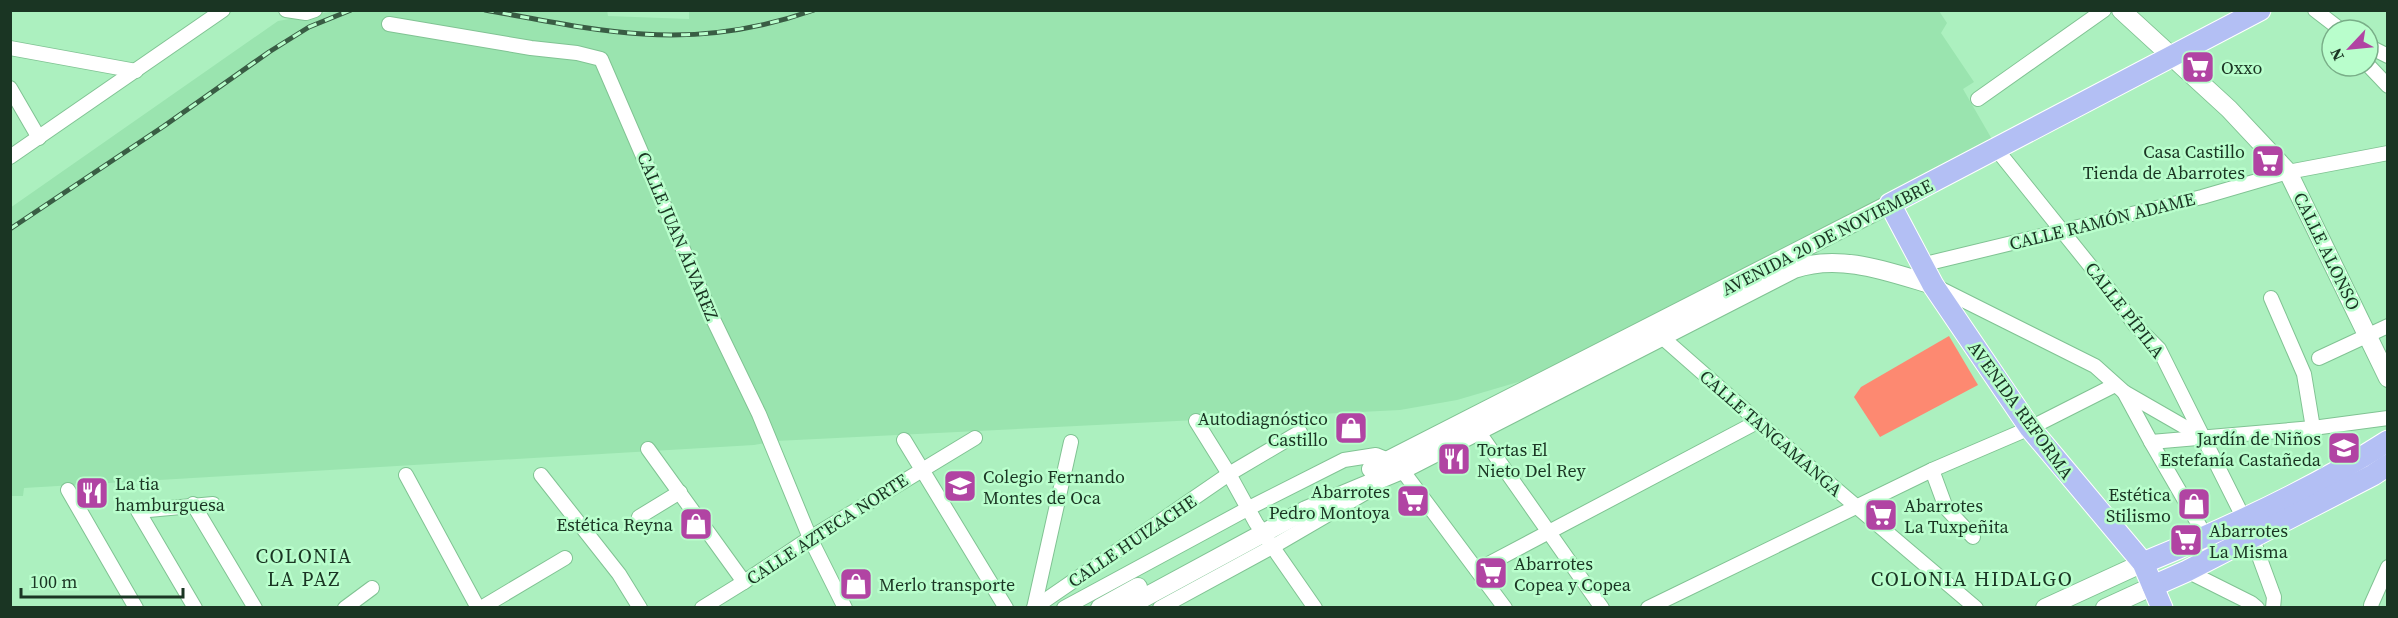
<svg xmlns="http://www.w3.org/2000/svg" width="2398" height="618" viewBox="0 0 2398 618" font-family="'Source Serif 4',serif">
<rect width="100%" height="100%" fill="#acf0bf"/>
<!-- built -->
<polygon fill="#9ae4af" points="341,10 607,10 608,16 689,19 689,10 1939,11 1947,23 1941,33 1974,82 1963,89 1993,141 1525,380 1457,400 1400,410 776,441 754,445 24,488 23,496 11,496 10,208 278,21"/>
<!-- green -->
<polygon fill="#fd8971" points="1949,336 1978,385 1880,437 1854,397 1861,387"/>
<g fill="none" stroke-linecap="round" stroke-linejoin="round">
<defs>
<g id="street">
<polyline points="286,10 306,13 315,10"/>
<polyline points="2315,10 2341,30"/>
<polyline points="389,24 531,48 577,53 601,59 714,321 759,414 810,538 845,608"/>
<polyline points="2368,46 2388,56"/>
<polyline points="10,48 136,71"/>
<polyline points="2368,65 2388,86"/>
<polyline points="10,88 39,138"/>
<polyline points="1978,99 2104,10"/>
<polyline points="1997,150 2112,293 2135,325 2159,349 2244,519"/>
<polyline points="10,157 223,10"/>
<polyline points="1921,265 2202,197 2288,172 2388,153"/>
<polyline points="1935,286 2095,366 2124,392 2204,438"/>
<polyline points="2271,298 2304,374 2313,428"/>
<polyline points="1655,331 1804,462 1976,608"/>
<polyline points="2319,358 2388,326"/>
<polyline points="2124,392 2151,442 2206,537"/>
<polyline points="1196,421 1229,474 1256,523 1315,608"/>
<polyline points="1473,424 1602,608"/>
<polyline points="904,440 1006,608"/>
<polyline points="2151,442 2313,428 2388,418"/>
<polyline points="648,449 744,582"/>
<polyline points="1932,470 1946,508 1973,537"/>
<polyline points="406,475 478,608"/>
<polyline points="541,475 619,574 640,608"/>
<polyline points="68,490 136,608"/>
<polyline points="193,504 255,608"/>
<polyline points="639,517 680,492"/>
<polyline points="2252,537 2274,597 2273,608"/>
<polyline points="1477,570 1757,422"/>
<polyline points="2187,571 2251,603 2257,608"/>
<polyline points="195,608 138,511 213,504"/>
<polyline points="345,608 372,588"/>
<polyline points="481,608 565,558"/>
<polyline points="702,608 744,582 810,538 975,438"/>
<polyline points="1034,608 1229,474 1300,432"/>
<polyline points="1034,608 1071,442"/>
<polyline points="1064,608 1249,508 1344,460 1376,455 1391,461 1402,470 1505,608"/>
<polyline points="1160,608 1274,546 1370,490"/>
<polyline points="1648,608 1932,470 2030,428 2115,385"/>
<polyline points="2372,608 2371,605 2388,567"/>
</g>
<g id="secondary">
<polyline points="2121,10 2229,109 2288,172 2388,378"/>
<polyline points="1371,469 1890,204"/>
<polyline points="1100,608 1138,587"/>
<path d="M1125 608 1306 510 1402 470 1794 269C1840 253 1889 272 1933 285"/>
<polyline points="2045,608 2143,563"/>
<polyline points="2105,608 2153,586"/>
</g>
<g id="primary">
<path d="M2143 563C2226 529 2312 490 2388 441"/>
<polyline points="2153,586 2187,571 2373,475 2388,465"/>
<polyline points="2162,608 2143,563 2030,428 1933,285 1890,204 2260,10"/>
</g>
</defs>
<!-- street casing -->
<use href="#street" stroke="#80c393" stroke-width="16"/>
<!-- secondary casing -->
<use href="#secondary" stroke="#80c393" stroke-width="20"/>
<!-- primary casing -->
<use href="#primary" stroke="#fff" stroke-width="23"/>
<!-- street -->
<use href="#street" stroke="#fff" stroke-width="14"/>
<!-- secondary -->
<use href="#secondary" stroke="#fff" stroke-width="18"/>
<!-- primary -->
<use href="#primary" stroke="#b3bff4" stroke-width="21"/>
<defs>
<g id="rail">
<path d="M485 10C537 19 590 31 643 34 700 38 760 29 814 10"/>
<polyline points="10,229 164,126 269,52 309,27 351,10"/>
</g>
</defs>
<!-- rail casing -->
<use href="#rail" stroke="#395d44" stroke-width="5"/>
<!-- rail -->
<use href="#rail" stroke="#b9fecc" stroke-width="3" stroke-dasharray="9" stroke-linecap="butt"/>
</g>
<!-- icons -->
<defs>
<symbol id="supermarket-square" viewBox="-11 -11 22 22"><rect x="-9" y="-9" width="18" height="18" rx="4" fill="#b144a3" stroke="#b9fecc"/><path d="M-6-5.5h2.5l.6 2H6L4.5 2H-2.5L-4.4-4H-6ZM-1.5 3.2a1.3 1.3 0 1 0 .1 0ZM3 3.2a1.3 1.3 0 1 0 .1 0Z" fill="#fff"/></symbol>
<symbol id="shop-square" viewBox="-11 -11 22 22"><rect x="-9" y="-9" width="18" height="18" rx="4" fill="#b144a3" stroke="#b9fecc"/><path d="M-5-2.5h2.3a2.7 3.5 0 0 1 5.4 0H5L5.5 6h-11ZM-1.5-2.5h3a1.5 2.3 0 0 0-3 0Z" fill="#fff"/></symbol>
<symbol id="school-square" viewBox="-11 -11 22 22"><rect x="-9" y="-9" width="18" height="18" rx="4" fill="#b144a3" stroke="#b9fecc"/><path d="M0-5L7-2L0 1L-7-2ZM-4 1L0 2.5L4 1V4Q0 6-4 4Z" fill="#fff"/></symbol>
<symbol id="restaurant-square" viewBox="-11 -11 22 22"><rect x="-9" y="-9" width="18" height="18" rx="4" fill="#b144a3" stroke="#b9fecc"/><path d="M-5-6h1v4h1v-4h1v4h1v-4h1v5L-1.5 .5V6h-2V.5L-5-1ZM5-6V6H3V1.5H1.5Q1.5-4 5-6Z" fill="#fff"/></symbol>
</defs>
<g fill-rule="evenodd">
<use href="#supermarket-square" x="2179" y="48" width="38" height="38"/>
<use href="#supermarket-square" x="2249" y="142" width="38" height="38"/>
<use href="#shop-square" x="1332" y="409" width="38" height="38"/>
<use href="#school-square" x="2325" y="429" width="38" height="38"/>
<use href="#restaurant-square" x="1435" y="440" width="38" height="38"/>
<use href="#school-square" x="941" y="467" width="38" height="38"/>
<use href="#restaurant-square" x="73" y="474" width="38" height="38"/>
<use href="#supermarket-square" x="1394" y="482" width="38" height="38"/>
<use href="#shop-square" x="2175" y="485" width="38" height="38"/>
<use href="#supermarket-square" x="1862" y="496" width="38" height="38"/>
<use href="#shop-square" x="677" y="505" width="38" height="38"/>
<use href="#supermarket-square" x="2167" y="521" width="38" height="38"/>
<use href="#supermarket-square" x="1472" y="554" width="38" height="38"/>
<use href="#shop-square" x="837" y="565" width="38" height="38"/>
</g>
<g text-anchor="middle" dominant-baseline="central" stroke-width="5" stroke-linejoin="round" paint-order="stroke">
<!-- poi labels -->
<g font-size="18" fill="#1a3523" stroke="#b9fecc" text-anchor="start">
<text x="2221" y="67">Oxxo</text>
<text x="2245" y="151" text-anchor="end">Casa Castillo<tspan x="2245" dy="21">Tienda de Abarrotes</tspan></text>
<text x="1328" y="418" text-anchor="end">Autodiagnóstico<tspan x="1328" dy="21">Castillo</tspan></text>
<text x="2321" y="438" text-anchor="end">Jardín de Niños<tspan x="2321" dy="21">Estefanía Castañeda</tspan></text>
<text x="1477" y="449">Tortas El<tspan x="1477" dy="21">Nieto Del Rey</tspan></text>
<text x="983" y="476">Colegio Fernando<tspan x="983" dy="21">Montes de Oca</tspan></text>
<text x="115" y="483">La tia<tspan x="115" dy="21">hamburguesa</tspan></text>
<text x="1390" y="491" text-anchor="end">Abarrotes<tspan x="1390" dy="21">Pedro Montoya</tspan></text>
<text x="2171" y="494" text-anchor="end">Estética<tspan x="2171" dy="21">Stilismo</tspan></text>
<text x="1904" y="505">Abarrotes<tspan x="1904" dy="21">La Tuxpeñita</tspan></text>
<text x="673" y="524" text-anchor="end">Estética Reyna</text>
<text x="2209" y="530">Abarrotes<tspan x="2209" dy="21">La Misma</tspan></text>
<text x="1514" y="563">Abarrotes<tspan x="1514" dy="21">Copea y Copea</tspan></text>
<text x="879" y="584">Merlo transporte</text>
</g>
<!-- street labels -->
<g font-size="18" fill="#1a3523" stroke="#b9fecc">
<text transform="translate(2102 221) rotate(-14)">CALLE RAMÓN ADAME</text>
<text transform="translate(678 236) rotate(67)">CALLE JUAN ÁLVAREZ</text>
<text transform="translate(1827 237) rotate(-27)">AVENIDA 20 DE NOVIEMBRE</text>
<text transform="translate(2327 251) rotate(64)">CALLE ALONSO</text>
<text transform="translate(2125 310) rotate(52)">CALLE PÍPILA</text>
<text transform="translate(2021 410) rotate(54)">AVENIDA REFORMA</text>
<text transform="translate(1771 433) rotate(41)">CALLE TANGAMANGA</text>
<text transform="translate(827 529) rotate(-33)">CALLE AZTECA NORTE</text>
<text transform="translate(1132 541) rotate(-34)">CALLE HUIZACHE</text>
</g>
<!-- neighbourhood labels -->
<g font-size="20" letter-spacing="1.5" fill="#1a3523" stroke="#b9fecc">
<text x="304" y="556">COLONIA<tspan x="304" dy="23">LA PAZ</tspan></text>
<text x="1972" y="579">COLONIA HIDALGO</text>
</g>
</g>
<!-- border -->
<rect width="2398" height="618" fill="none" stroke="#1a3523" stroke-width="24"/>
<!-- north arrow -->
<g transform="translate(2350 48) rotate(244)"><circle r="28" fill="#b9fecc" stroke="#79ae88" stroke-width="1.5"/>
<path d="M0-4.5L10 22L0 15L-10 22Z" fill="#b144a3"/>
<text y="-9" font-size="16" font-weight="bold" text-anchor="middle" fill="#1a3523">N</text>
</g>
<!-- scale -->
<path d="M21 588v9h162v-9" fill="none" stroke="#1a3523" stroke-width="3"/>
<text x="30" y="588" font-size="18" fill="#1a3523" stroke="#b9fecc" stroke-width="4.5" paint-order="stroke">100 m</text>
</svg>
